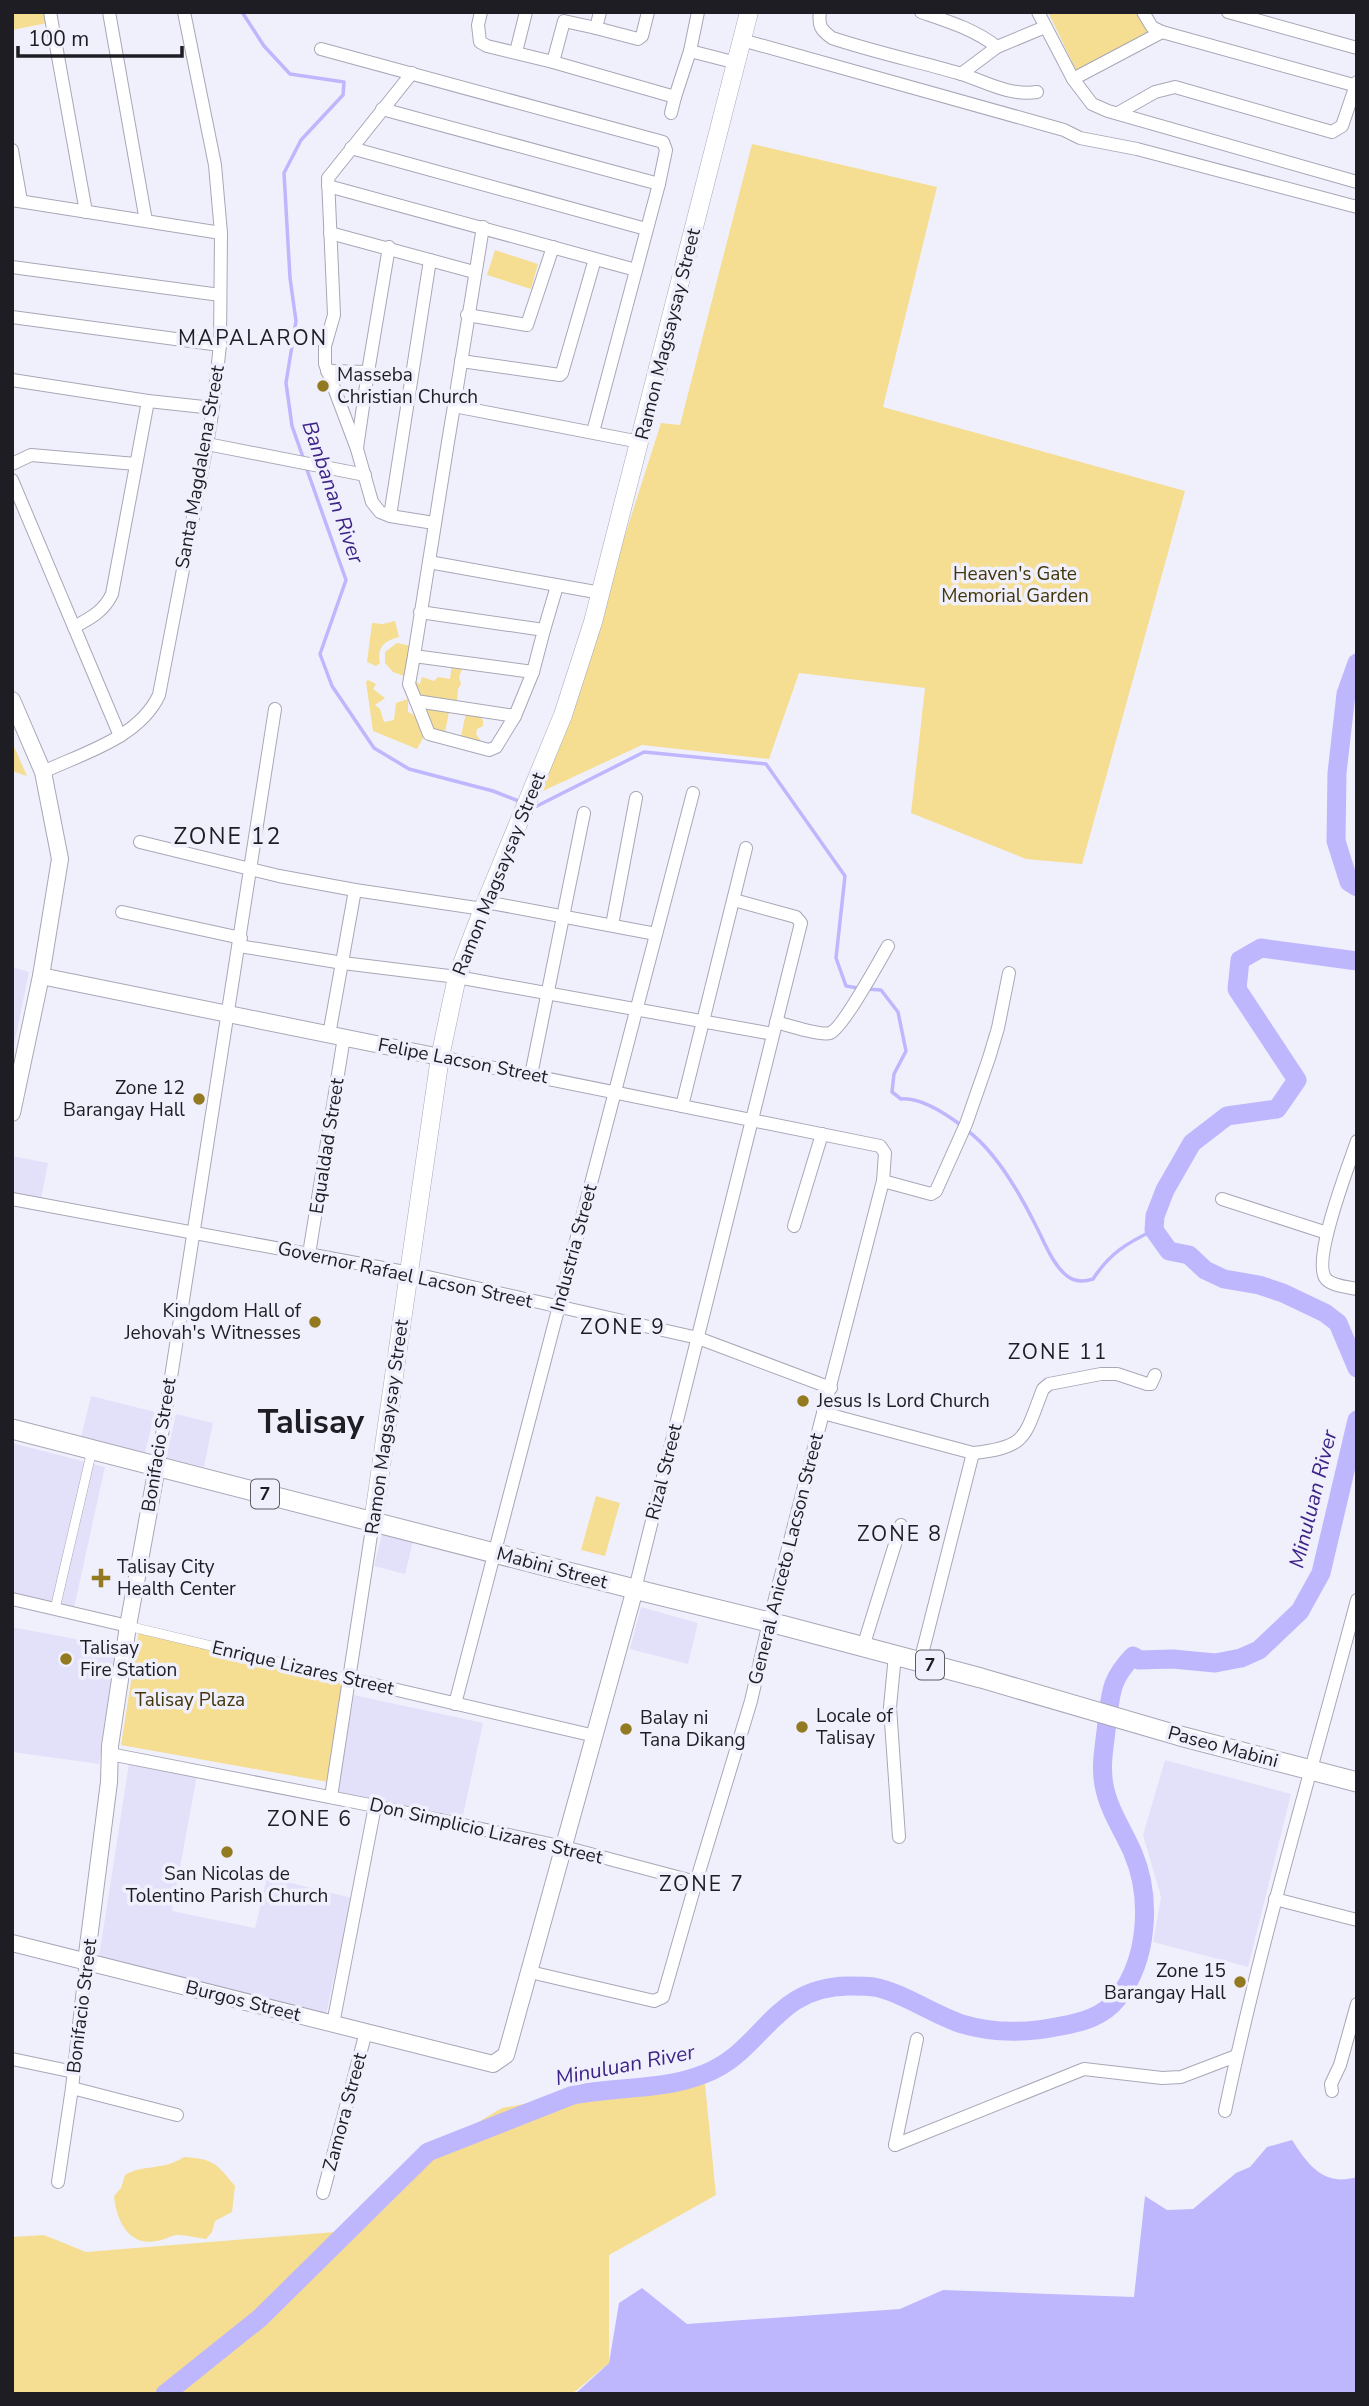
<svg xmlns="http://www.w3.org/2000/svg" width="1369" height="2406" viewBox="0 0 1369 2406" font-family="'Nunito Sans',sans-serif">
<rect width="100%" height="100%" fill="#f0f0fd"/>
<!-- built -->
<g fill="#e3e1fa">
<polygon points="12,967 29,972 12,1055"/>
<polygon points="12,1156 48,1163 41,1199 12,1194"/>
<polygon points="91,1396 155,1412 145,1453 81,1437"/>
<polygon points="176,1414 213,1423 204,1467 166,1459"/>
<polygon points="12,1443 105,1467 74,1608 12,1594"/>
<polygon points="382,1534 413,1542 405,1574 374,1566"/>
<polygon points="641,1607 698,1623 688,1664 630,1649"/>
<polygon points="12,1627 118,1647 99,1764 12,1752"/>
<polygon points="354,1695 483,1723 462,1820 338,1792"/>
<polygon points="1165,1760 1291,1794 1248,1967 1153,1942 1161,1897 1143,1835"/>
<polygon points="129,1763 197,1775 172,1911 255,1928 267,1877 352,1898 326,2014 99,1957"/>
</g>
<!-- green -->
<g fill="#f5dd92">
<polygon points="12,12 45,12 47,23 12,30"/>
<polygon points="1048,12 1136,12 1150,37 1078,74"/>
<polygon points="752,144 937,187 883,407 1185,491 1082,864 1026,859 911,813 925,688 799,673 769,759 642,745 543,791 661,423 680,425"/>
<polygon points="495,250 538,264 531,289 487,275"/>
<path d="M395 621 399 637C384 641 377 647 380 663L376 666 367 662 372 623 383 624Z"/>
<polygon points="397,643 411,646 404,676 393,672 385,663 385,652"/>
<polygon points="452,663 463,666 459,677 461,684 458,689 457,701 417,699 415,681 420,684 422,677 434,681 438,677 450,679"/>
<polygon points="368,680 376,684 373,689 385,698 375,705 380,709 384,722 394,720 396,703 408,699 408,712 416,716 423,738 417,749 373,731 366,682"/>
<polygon points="424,704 465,711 463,715 449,712 445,732 461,736 466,713 476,713 483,720 483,726 477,729 476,734 483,744 429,733"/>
<polygon points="12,742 27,776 12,771"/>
<polygon points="596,1496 620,1503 605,1556 581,1550"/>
<polygon points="139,1631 344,1679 328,1782 121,1745"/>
<polygon points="704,2074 716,2195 609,2255 609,2363 572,2394 12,2394 12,2237 44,2235 86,2252 348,2231 428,2152 502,2108 594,2091"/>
<path d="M184 2157C214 2159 216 2163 235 2186L232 2212 215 2221 212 2232 206 2239C197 2238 187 2235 178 2235 171 2235 164 2240 157 2241 128 2247 116 2219 114 2196L121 2188 125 2175C142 2164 163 2171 184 2157Z"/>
</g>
<!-- water -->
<path fill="#beb7fe" d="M1292 2140C1308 2165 1324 2187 1357 2177V2394H575L609 2363 619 2303 642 2288 687 2324 900 2309 943 2290 1134 2297 1145 2196 1167 2210 1193 2209 1236 2173 1250 2167 1267 2147Z"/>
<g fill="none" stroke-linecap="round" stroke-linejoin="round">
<!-- stream -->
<g stroke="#beb7fe" stroke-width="3.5">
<polyline points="242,12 264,46 290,74 344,82 343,95 301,140 284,173 290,278 296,321 286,383 292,426 304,460"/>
<polyline points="306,467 346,580 320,654 332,686 374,748 409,769 493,791 521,802"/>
<polyline points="532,805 535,807 644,752 766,764 845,876 836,958 846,986 858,988"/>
<path d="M866 989 881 990 898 1012 906 1051 894 1074 892 1092 901 1099C921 1097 946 1114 962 1126"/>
<path d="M968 1131C997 1153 1019 1192 1035 1224 1044 1241 1052 1264 1067 1276 1075 1282 1084 1282 1093 1279 1110 1253 1127 1243 1154 1230"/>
</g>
<!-- river -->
<g stroke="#beb7fe" stroke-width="19">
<polyline points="1357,663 1346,694 1337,773 1336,841 1349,882 1357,887"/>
<polyline points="1357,961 1261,948 1240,960 1237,989 1297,1080 1277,1109 1227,1116 1192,1143 1165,1190 1155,1216 1154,1230 1169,1251 1189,1255 1205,1270 1224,1279 1259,1285 1283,1293 1325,1313 1338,1323 1357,1368"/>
<path d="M165 2394 260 2318 428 2152 573 2095C616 2086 662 2091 704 2074 764 2051 772 1987 848 1986 856 1986 866 1986 874 1987 902 1992 934 2015 962 2024 995 2034 1028 2033 1061 2026 1082 2022 1103 2017 1117 1999 1148 1961 1152 1898 1133 1853 1124 1832 1108 1809 1104 1785 1100 1764 1105 1744 1107 1722 1111 1691 1111 1679 1133 1656L1139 1660 1173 1659 1215 1663 1241 1658 1259 1650 1300 1611 1321 1573 1357 1420"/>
</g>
<defs>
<g id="pedestrian">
<polyline points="55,1609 92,1450"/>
<polyline points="128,1626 350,1679"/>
</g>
<g id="minor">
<polyline points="50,12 86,212"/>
<polyline points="109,12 146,221"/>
<polyline points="481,12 478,25 480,42 487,46 553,62 675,97 690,51 698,12"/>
<polyline points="600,12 596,28 638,39 642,36 648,12"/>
<path d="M820 12C818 26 821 30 832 38 874 52 916 61 958 73 985 81 1007 96 1037 92"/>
<path d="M921 12C947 21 974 29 997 47"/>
<polyline points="1038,12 1073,79 1092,104 1108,111 1357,182"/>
<polyline points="1143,12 1152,27 1162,32 1357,86"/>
<polyline points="1228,12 1357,48"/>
<polyline points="742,40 1064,130 1080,138 1137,149 1357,207"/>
<polyline points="321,49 663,142 666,150 659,184 593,432"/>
<polyline points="690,51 737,63"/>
<polyline points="516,52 526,12"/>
<polyline points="553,62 564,21 596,28"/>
<polyline points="961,74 997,47 1045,27"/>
<polyline points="1073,79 1162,32"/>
<polyline points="382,109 659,184"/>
<polyline points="671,113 675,97"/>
<polyline points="1118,113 1155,92 1175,87 1332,132 1342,126 1357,82"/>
<polyline points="351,148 646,229"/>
<polyline points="12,150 21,201"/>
<polyline points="328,186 636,270"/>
<polyline points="12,200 221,233"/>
<polyline points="330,233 474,272"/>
<polyline points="430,260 390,516 434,523"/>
<polyline points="12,267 220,295"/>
<polyline points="467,315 527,325 553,247"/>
<polyline points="12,317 220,345"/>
<polyline points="461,361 560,375 562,373 595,259"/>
<polyline points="327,371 368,372 389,247"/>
<polyline points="12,380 148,401 213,408"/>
<polyline points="454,406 483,227"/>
<polyline points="207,444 365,475"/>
<polyline points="357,448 368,372"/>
<polyline points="12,464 31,455 136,464"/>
<polyline points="12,480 120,736"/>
<polyline points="390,516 380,512 372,502 357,449 325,364 325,346 334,315 328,178 412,73"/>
<polyline points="429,562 601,593"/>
<path d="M420 612 544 630 533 672 414 656C427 572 440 489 454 406L640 442"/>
<path d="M74 627C91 618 104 611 112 594L148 401"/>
<polyline points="544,630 557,586"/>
<polyline points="414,656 409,684 416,701 515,716 533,672"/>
<polyline points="416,701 429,734 489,750 496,747 515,716"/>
<path d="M43 772C83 753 139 738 159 695L207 444 213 408 220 345 221 233 215 165 184 12"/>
<polyline points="140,842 279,876 355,890 483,909"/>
<polyline points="486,902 656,934"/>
<polyline points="122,912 241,938"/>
<polyline points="612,925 636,798"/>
<polyline points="239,946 343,963 457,977 773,1034"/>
<path d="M776 1022C787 1025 821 1036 830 1033 842 1029 880 960 888 946"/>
<polyline points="329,1035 355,890"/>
<polyline points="440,1057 880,1146 885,1153 883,1181 769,1622 751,1701 696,1882 663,1997 654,2001 530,1972"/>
<polyline points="531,1075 584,813"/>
<polyline points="682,1106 746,848"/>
<path d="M1357 1141C1349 1165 1311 1261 1326 1279 1332 1286 1348 1287 1357 1289"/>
<polyline points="883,1181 931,1194 936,1191 966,1124 989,1058 998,1028 1009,973"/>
<polyline points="12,1199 410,1273 698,1338 831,1388"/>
<polyline points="1222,1199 1327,1233"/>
<polyline points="794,1226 822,1134"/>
<polyline points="309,1254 344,1037"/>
<polyline points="823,1413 973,1453 920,1662"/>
<path d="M973 1453C1028 1447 1024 1437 1043 1389L1049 1384 1101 1374H1117L1147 1384H1151L1155 1375"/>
<polyline points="157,1467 275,709"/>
<polyline points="635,1589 801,923 796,917 734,900"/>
<polyline points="12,1599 128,1626"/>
<polyline points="863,1647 901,1525"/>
<polyline points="895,1655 890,1707 899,1837"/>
<polyline points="350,1679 595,1736"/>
<polyline points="455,1704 693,793"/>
<polyline points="110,1754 375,1806 564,1847 696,1882"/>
<polyline points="331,1797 373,1522"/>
<polyline points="1275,1899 1357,1920"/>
<polyline points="333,2024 375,1806"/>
<polyline points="12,2059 74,2072"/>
<polyline points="72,2088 177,2115"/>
<polyline points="1332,2091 1331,2084 1340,2065 1357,2004"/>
<path d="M1225 2111C1261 1939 1312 1770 1357 1600"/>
<polyline points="895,2145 1084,2069 1162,2078 1181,2077 1236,2056"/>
<polyline points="895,2145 917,2039"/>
<polyline points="58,2182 72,2088 86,1962"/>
<polyline points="323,2193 366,2032"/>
</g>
<g id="tertiary">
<polyline points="12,700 43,772 60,859 41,976 12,1113"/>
<polyline points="41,976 440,1057"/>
<polyline points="12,1943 493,2064 506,2055 635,1589"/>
<polyline points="86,1962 109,1782 110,1746 128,1626 157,1467"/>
</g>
<polyline id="secondary" points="373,1522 440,1057 457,977 483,909 563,715 593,622 749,12"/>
<polyline id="primary" points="12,1429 646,1592 785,1626 981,1678 1180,1736 1357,1782"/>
</defs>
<!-- pedestrian casing -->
<use href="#pedestrian" stroke="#a7a7b7" stroke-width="10"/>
<!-- minor casing -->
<use href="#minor" stroke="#a7a7b7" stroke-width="14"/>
<!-- tertiary casing -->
<use href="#tertiary" stroke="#a7a7b7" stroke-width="18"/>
<!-- secondary casing -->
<use href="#secondary" stroke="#a7a7b7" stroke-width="19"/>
<!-- primary casing -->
<use href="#primary" stroke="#a7a7b7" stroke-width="21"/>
<!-- pedestrian -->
<use href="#pedestrian" stroke="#fff" stroke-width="9"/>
<!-- minor -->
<use href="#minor" stroke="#fff" stroke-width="12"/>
<!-- tertiary -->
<use href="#tertiary" stroke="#fff" stroke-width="16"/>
<!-- secondary -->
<use href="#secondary" stroke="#fff" stroke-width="18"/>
<!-- primary -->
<use href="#primary" stroke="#fff" stroke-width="19"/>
</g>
<!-- markers -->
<g fill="#937a21" stroke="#f0f0fd" stroke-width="2.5">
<circle cx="323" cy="386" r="7"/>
<circle cx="199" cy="1099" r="7"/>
<circle cx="315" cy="1322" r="7"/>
<circle cx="803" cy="1401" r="7"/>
<path d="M97.5 1567.5h7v7h7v7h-7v7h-7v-7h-7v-7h7z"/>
<circle cx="66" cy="1659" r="7"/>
<circle cx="802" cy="1727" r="7"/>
<circle cx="626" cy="1729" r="7"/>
<circle cx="227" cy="1852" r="7"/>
<circle cx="1240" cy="1982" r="7"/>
</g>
<g text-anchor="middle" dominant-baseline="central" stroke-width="7" stroke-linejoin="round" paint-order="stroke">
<!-- shield labels -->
<g fill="#f0f0fd" stroke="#5d5c64" stroke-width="2">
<rect x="251" y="1479.5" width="28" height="29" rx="5"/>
<rect x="916" y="1650.5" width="28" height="29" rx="5"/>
</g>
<g font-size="18" font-weight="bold" fill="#1e1d23">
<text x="265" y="1494">7</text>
<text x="930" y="1665">7</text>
</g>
<!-- street labels -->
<g font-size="19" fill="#1e1d23" stroke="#f0f0fd">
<text transform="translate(668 334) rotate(-76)">Ramon Magsaysay Street</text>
<text transform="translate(200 467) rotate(-80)">Santa Magdalena Street</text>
<text transform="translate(499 874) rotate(-68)">Ramon Magsaysay Street</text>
<text transform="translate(463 1061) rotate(11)">Felipe Lacson Street</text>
<text transform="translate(327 1146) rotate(-81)">Equaldad Street</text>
<text transform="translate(574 1248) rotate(-75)">Industria Street</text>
<text transform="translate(405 1275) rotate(12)">Governor Rafael Lacson Street</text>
<text transform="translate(387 1427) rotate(-82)">Ramon Magsaysay Street</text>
<text transform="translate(159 1445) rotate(-81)">Bonifacio Street</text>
<text transform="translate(664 1472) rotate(-76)">Rizal Street</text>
<text transform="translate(786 1559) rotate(-76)">General Aniceto Lacson Street</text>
<text transform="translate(552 1568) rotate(15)">Mabini Street</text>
<text transform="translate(303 1668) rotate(13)">Enrique Lizares Street</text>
<text transform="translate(1223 1747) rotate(15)">Paseo Mabini</text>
<text transform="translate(486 1831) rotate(13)">Don Simplicio Lizares Street</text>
<text transform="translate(243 2001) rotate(14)">Burgos Street</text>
<text transform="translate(82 2006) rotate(-83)">Bonifacio Street</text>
<text transform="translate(345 2112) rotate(-75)">Zamora Street</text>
</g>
<!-- poi labels -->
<g font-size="19" fill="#1e1d23" stroke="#f0f0fd" text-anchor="start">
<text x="337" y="375">Masseba<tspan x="337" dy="22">Christian Church</tspan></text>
<text x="185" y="1088" text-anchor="end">Zone 12<tspan x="185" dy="22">Barangay Hall</tspan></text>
<text x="301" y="1311" text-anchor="end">Kingdom Hall of<tspan x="301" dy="22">Jehovah's Witnesses</tspan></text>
<text x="817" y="1401">Jesus Is Lord Church</text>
<text x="117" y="1567">Talisay City<tspan x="117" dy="22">Health Center</tspan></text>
<text x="80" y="1648">Talisay<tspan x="80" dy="22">Fire Station</tspan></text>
<text x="816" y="1716">Locale of<tspan x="816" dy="22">Talisay</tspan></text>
<text x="640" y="1718">Balay ni<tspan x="640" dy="22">Tana Dikang</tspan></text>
<text x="227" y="1874" text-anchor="middle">San Nicolas de<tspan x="227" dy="22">Tolentino Parish Church</tspan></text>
<text x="1226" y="1971" text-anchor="end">Zone 15<tspan x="1226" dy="22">Barangay Hall</tspan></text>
</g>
<!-- park labels -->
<g font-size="19" fill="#423508" stroke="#f0f0fd">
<text x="1015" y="574">Heaven's Gate<tspan x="1015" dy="22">Memorial Garden</tspan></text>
<text x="190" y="1700">Talisay Plaza</text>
</g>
<!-- neighbourhood labels -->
<g font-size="21" letter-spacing="2" fill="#1e1d23" stroke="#f0f0fd">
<text x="253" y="338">MAPALARON</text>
<text x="623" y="1327">ZONE 9</text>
<text x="1058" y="1352">ZONE 11</text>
<text x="900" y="1534">ZONE 8</text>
<text x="310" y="1819">ZONE 6</text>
<text x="702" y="1884">ZONE 7</text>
</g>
<!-- water labels -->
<g font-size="21" font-style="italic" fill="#3f2488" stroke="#f0f0fd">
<text transform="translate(333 492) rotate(71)">Banbanan River</text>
<text transform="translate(1313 1499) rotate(-76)">Minuluan River</text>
<text transform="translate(625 2065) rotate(-11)">Minuluan River</text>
</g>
<!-- quarter labels -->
<g font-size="23" letter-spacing="2" fill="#1e1d23" stroke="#f0f0fd">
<text x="228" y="836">ZONE 12</text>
</g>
<!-- town labels -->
<g font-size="33" font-weight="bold" fill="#1e1d23" stroke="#f0f0fd">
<text x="311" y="1422">Talisay</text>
</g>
</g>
<!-- border -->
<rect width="1369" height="2406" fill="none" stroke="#1e1d23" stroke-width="28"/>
<!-- scale -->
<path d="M18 46v10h164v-10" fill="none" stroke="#1e1d23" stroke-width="3.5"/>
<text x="28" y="46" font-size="21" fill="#1e1d23" stroke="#f0f0fd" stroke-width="5" paint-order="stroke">100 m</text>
</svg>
